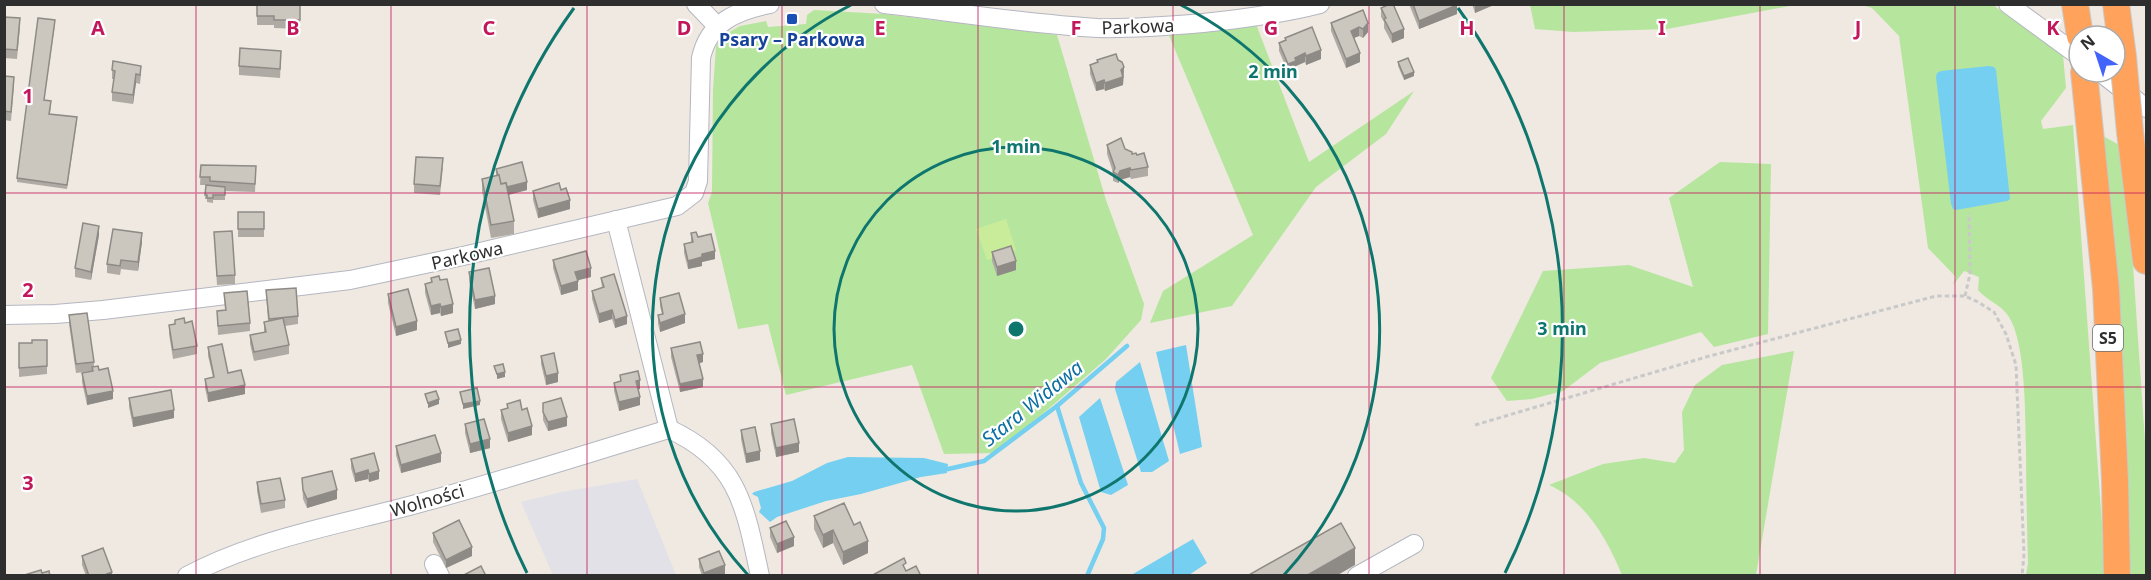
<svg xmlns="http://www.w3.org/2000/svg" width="2151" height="580" viewBox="0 0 2151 580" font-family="'Noto Sans',sans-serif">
<rect width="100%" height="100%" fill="#efe9e1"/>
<!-- industrial -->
<polygon fill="#e3e1e8" points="637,479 676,575 553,575 521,502 562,492"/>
<!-- green -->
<g fill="#b6e59e">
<polygon points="1530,5 1530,4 1795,5 1667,29 1573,32 1535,29"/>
<path d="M1862 5H1993L2063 55 2066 88 2041 121 2043 129 2073 125 2102 524 2104 575H2026L2028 563C2027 525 2026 486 2026 448 2025 415 2026 344 2009 317 2001 304 1987 301 1978 290L1979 277 1964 271 1953 285 1956 277 1928 248 1899 36 1872 8Z"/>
<polygon points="814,10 884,14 1057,35 1106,200 1144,304 1141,320 1106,359 1038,418 994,453 944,454 912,365 786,395 768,324 738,329 708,203 712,192 713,90 716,46 724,35 740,26 766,21 768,27 806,24 807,15"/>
<polygon points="1256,24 1309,162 1414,91 1386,134 1316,187 1232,306 1150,323 1163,291 1253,235 1168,33"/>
<polygon points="2101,135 2125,148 2146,456 2146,575 2128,575"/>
<polygon points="1720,162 1771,164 1768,334 1714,347 1701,332 1600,363 1563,391 1532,399 1507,401 1491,378 1543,271 1629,265 1693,287 1669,198"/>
<path d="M1794 351 1756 575H1622C1607 539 1586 501 1549 485L1603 464 1644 458 1675 463 1684 450 1682 412 1695 385 1722 365Z"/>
</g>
<!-- pitch -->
<polygon fill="#c9ec9a" points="1006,219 1016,250 987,260 976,229"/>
<!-- water -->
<g fill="#75cff0">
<polygon points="1989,66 1994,67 1996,70 2010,199 2007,201 1956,210 1953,209 1951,204 1936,77 1937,73 1941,71"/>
<polygon points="1186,345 1202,447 1180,454 1156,352"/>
<polygon points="1140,362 1169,461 1152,472 1141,472 1115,389 1116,382"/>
<polygon points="1100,398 1128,485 1111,495 1101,492 1079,417"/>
<polygon points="848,457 924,458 948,464 947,473 921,477 861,494 826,501 777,517 770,522 759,512 761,508 758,497 752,494 754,492 792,481 827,463"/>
<polygon points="1193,539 1207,563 1189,575 1133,575 1133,574"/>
</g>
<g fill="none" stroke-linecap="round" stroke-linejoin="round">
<!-- stream -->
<g stroke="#75cff0" stroke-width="4.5">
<polyline points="1057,406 1081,483 1104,528 1103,539 1087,576"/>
<polyline points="948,469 984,461 1057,406 1127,346"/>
</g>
<defs>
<g id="minor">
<polyline points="696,4 717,26"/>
<path d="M884 4C956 12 1026 24 1098 28 1133 29 1168 26 1203 23 1242 19 1281 14 1320 4"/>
<polyline points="2008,4 2079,56"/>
<polyline points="2100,72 2146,108"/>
<path d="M4 315 55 314 103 310 350 280 463 256 677 206 694 193 698 181 701 58C709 22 736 11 770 4"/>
<path d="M669 429C739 461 745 507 760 576"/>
<polyline points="434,564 440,576"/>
<path d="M187 576C253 540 337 525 409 506 496 483 582 455 669 429L616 220"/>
<polyline points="1357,576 1414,544"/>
</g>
<g id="highway">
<polyline points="2075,4 2080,36"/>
<polyline points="2116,4 2123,57"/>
<polyline points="2084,72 2106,289 2115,481 2117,576"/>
<polyline points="2130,132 2146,261"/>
</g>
</defs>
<!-- minor casing -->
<use href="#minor" stroke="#b4b7c1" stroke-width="20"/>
<!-- highway casing -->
<use href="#highway" stroke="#c9c9c9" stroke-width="28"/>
<!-- path -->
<g stroke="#c9c9c9" stroke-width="3" stroke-dasharray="4.5 3" stroke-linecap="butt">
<polyline points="1965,296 1970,274 1969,213"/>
<polyline points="1475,425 1706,357 1936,296 1965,296 1978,302 1994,312 2006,334 2016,365 2024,554 2022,576"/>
</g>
<!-- minor -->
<use href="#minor" stroke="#fff" stroke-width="18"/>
<!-- highway -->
<use href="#highway" stroke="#ffa35c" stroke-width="26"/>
<defs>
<polyline id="highway-bridge" points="2123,57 2130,132"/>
</defs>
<!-- highway-bridge casing -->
<use href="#highway-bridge" stroke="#c9c9c9" stroke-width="28" stroke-linecap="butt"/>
<!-- highway-bridge -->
<use href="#highway-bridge" stroke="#ffa35c" stroke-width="26"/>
</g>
<!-- wall -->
<g fill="#afaba4">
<polygon points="257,4 300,4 300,29 274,28 274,25 257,25"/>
<polygon points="1409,4 1456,4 1457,14 1419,29"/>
<polygon points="1472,4 1496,4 1475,13"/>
<polygon points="1381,8 1404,38 1392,43 1384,28 1384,22 1381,17"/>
<polygon points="1363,10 1368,32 1363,38 1359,36 1354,38 1360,62 1346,68 1331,31 1331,23"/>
<polygon points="4,17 20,27 17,59 4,58"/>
<polygon points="55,25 44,100 51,105 50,114 77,121 67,189 17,182 17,178"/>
<polygon points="1285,38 1321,59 1306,65 1305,62 1296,66 1296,69 1288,72 1279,51 1279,43 1285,40"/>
<polygon points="281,60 280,78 239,75 239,66"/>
<polygon points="1097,60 1118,60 1124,67 1123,85 1105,91 1104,89 1096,91 1090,74 1090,65 1097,63"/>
<polygon points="1398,62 1414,76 1404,80 1398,66"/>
<polygon points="112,70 141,74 140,84 136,83 133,104 112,101 112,92 114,79 112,79"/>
<polygon points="4,76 14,86 11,121 4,120"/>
<polygon points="1107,145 1125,149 1132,154 1137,155 1148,167 1148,176 1131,179 1130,177 1120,180 1118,183 1113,181 1113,172 1107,154"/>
<polygon points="201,165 256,166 255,192 225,191 225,200 213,200 213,203 207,202 207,199 205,199 206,185 200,185"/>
<polygon points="443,167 440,195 414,193 414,184"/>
<polygon points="496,169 527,190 508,195 514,221 514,234 491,238 482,191 482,179 496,176"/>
<polygon points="561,190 570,209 538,218 533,200 533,191"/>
<rect x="238" y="212" width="26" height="25"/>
<polygon points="214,232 235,275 235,284 217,285"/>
<polygon points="691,233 698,237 715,259 702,262 702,266 688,269 684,253 684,244 691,243"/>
<polygon points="99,235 91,280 75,277 75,268"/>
<polygon points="142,242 138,271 121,269 120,275 107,273 107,264"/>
<polygon points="992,252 1016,270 997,276 992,261"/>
<polygon points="553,260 591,277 578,280 578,290 561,295 553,268"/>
<polygon points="469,272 495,304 475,309 469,281"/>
<polygon points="431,278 440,280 453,313 441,316 440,313 431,315 425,293 425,284 431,283"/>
<polygon points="601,278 627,324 615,328 612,319 599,323 592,299 592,291 602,288"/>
<polygon points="266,290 298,316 298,324 285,326 289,345 289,354 254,361 250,344 250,335 264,332 264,322 268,321"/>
<polygon points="224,293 250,323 250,331 218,335 217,311 225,310"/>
<polygon points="388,294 417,330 396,336 388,303"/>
<polygon points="660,298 685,323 660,332 658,324 658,315 662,314 660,306"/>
<polygon points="69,315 94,362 94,367 99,370 113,399 87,405 82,382 82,373 92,371 76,373 69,324"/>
<polygon points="175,320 185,323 197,346 197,354 173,359 169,334 169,325 175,324"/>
<polygon points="47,340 47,374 19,377 19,343 32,343"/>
<polygon points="208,347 228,373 245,394 208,402 205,388 205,379 213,377 208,356"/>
<polygon points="671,348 703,362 699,363 703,387 680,392 671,357"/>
<polygon points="541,356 558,382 546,385 541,364"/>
<polygon points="620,375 640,389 638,389 640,405 619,411 614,391 614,383 620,381"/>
<polygon points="129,398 174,418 133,427 129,407"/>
<polygon points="543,403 567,426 548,431 543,420"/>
<polygon points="507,404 522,410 532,435 508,442 501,419 501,410 507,409"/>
<polygon points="465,424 490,448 470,453 465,433"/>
<polygon points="771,424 799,452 776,457 771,433"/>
<polygon points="741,430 760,460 746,463 741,439"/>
<polygon points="396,446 441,462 401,473 396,455"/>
<polygon points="351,459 379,479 369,482 368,479 355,482 351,468"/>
<polygon points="302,478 337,499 307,508 303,499"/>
<polygon points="257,482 285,500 285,508 261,513 257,491"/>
<polygon points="814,516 854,525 868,553 843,565 833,543 823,548 814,529"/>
<polygon points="770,528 794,546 777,553 770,537"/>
<polygon points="433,533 472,556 446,568 433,542"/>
<polygon points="82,556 112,576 86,576 82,565"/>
<polygon points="699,559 725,574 720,576 702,576 699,567"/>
</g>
<!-- shaded-wall -->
<g fill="#8e8b86">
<polygon points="1475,4 1496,4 1475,13"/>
<polygon points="1457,5 1457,14 1419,29 1419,21"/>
<polygon points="1368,23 1368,32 1363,38 1363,29"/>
<polygon points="1359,27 1359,36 1351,39 1351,31"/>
<polygon points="1404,29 1404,38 1392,43 1392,34"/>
<polygon points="1321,50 1321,59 1306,65 1306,56"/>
<polygon points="1305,53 1305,62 1296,66 1296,69 1288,72 1288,64 1295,58"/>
<polygon points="1360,53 1360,62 1346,68 1346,59"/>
<polygon points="1124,67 1123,85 1105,91 1105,83 1121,70"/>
<polygon points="1414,72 1414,76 1404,80 1404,76"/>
<polygon points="136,74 136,83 133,104 133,95"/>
<polygon points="1104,80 1104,89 1096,91 1096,83"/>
<polygon points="1130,168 1130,177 1120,180 1118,183 1118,175 1120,171"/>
<polygon points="527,182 527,190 501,197 501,188"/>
<polygon points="570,200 570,209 538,218 538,209"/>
<polygon points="99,226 99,235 91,280 91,272"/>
<polygon points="142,233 142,242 138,271 138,262"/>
<polygon points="715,251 715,259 702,262 702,266 688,269 688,261 702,254"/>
<polygon points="1016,261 1016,270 997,276 997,267"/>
<polygon points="591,268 591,277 575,281 575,272"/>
<polygon points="578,281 578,290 561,295 561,286"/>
<polygon points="495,296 495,304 475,309 475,300"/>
<polygon points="440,304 440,313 431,315 431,306"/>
<polygon points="453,304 453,313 441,316 441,307"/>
<polygon points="612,310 612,319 599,323 599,314"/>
<polygon points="685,314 685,323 660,332 660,323"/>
<polygon points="627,316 627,324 615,328 615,320"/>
<polygon points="417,321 417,330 396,336 396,327"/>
<polygon points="461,340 461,344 448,348 448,343"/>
<polygon points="703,354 703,362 697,364 697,355"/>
<polygon points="505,372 505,377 497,379 497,374"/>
<polygon points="558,373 558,382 546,385 546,376"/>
<polygon points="703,379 703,387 680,392 680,384"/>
<polygon points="640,380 640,389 636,390 636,381"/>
<polygon points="245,385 245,394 208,402 208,393"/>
<polygon points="113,391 113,399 87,405 87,396"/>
<polygon points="640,397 640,405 619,411 619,402"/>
<polygon points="439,399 439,404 428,408 428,403"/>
<polygon points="480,401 480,405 463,409 463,404"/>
<polygon points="174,410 174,418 133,427 133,418"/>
<polygon points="567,417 567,426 548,431 548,422"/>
<polygon points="532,426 532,435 508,442 508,433"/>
<polygon points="490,439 490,448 470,453 470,444"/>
<polygon points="799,443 799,452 776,457 776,448"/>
<polygon points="760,451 760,460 746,463 746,454"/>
<polygon points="441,453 441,462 401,473 401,465"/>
<polygon points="368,470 368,479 355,482 355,474"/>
<polygon points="379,471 379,479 369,482 369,474"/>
<polygon points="337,490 337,499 307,508 307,499"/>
<polygon points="833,530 833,543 823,548 823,535"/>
<polygon points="794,537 794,546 777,553 777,544"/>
<polygon points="868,541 868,553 843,565 843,552"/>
<polygon points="472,547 472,556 446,568 446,560"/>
<polygon points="1355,548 1355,565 1336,576 1306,576"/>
<polygon points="725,565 725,574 720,576 704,576 704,573"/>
<polygon points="112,572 112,576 102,576"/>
</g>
<!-- building -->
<g fill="#cbc7bf" stroke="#8e8b86" stroke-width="1.5">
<polygon points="257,4 300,4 300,20 274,20 274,16 257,16"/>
<polygon points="1390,4 1393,4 1404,29 1392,34 1384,19 1386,18 1381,8"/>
<polygon points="1413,4 1456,4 1457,5 1419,21"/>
<polygon points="1363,10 1368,23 1363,29 1359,27 1351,31 1360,53 1346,59 1331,23"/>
<polygon points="4,17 20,18 17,50 4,49"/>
<polygon points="38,18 55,20 44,100 51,101 49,114 77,117 67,185 17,178"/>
<polygon points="1312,27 1321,50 1306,56 1305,53 1295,58 1296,61 1288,64 1279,43 1286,40 1285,38"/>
<polygon points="240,48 281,51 280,69 239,66"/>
<polygon points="1116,54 1118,60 1122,62 1124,67 1121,70 1123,77 1105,83 1104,80 1096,83 1090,65 1098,62 1097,60"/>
<polygon points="1408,58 1414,72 1404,76 1398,62"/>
<polygon points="113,61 141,66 140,75 136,74 133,95 112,92 115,71 112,70"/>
<polygon points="4,76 14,77 11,112 4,111"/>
<polygon points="1121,138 1125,149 1132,152 1132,154 1136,153 1137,155 1144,153 1148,167 1131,170 1130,168 1120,171 1118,175 1113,172 1115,168 1107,145"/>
<polygon points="416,157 443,158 440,186 414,184"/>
<polygon points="522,162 527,182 507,187 506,183 501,184 496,169"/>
<polygon points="201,165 256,166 255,184 210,181 210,177 200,177"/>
<polygon points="499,175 501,184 506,183 514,221 491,225 482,179"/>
<polygon points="559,183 561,190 566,188 570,200 538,209 533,191"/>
<polygon points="206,185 225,187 225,195 213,195 213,198 207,198 207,195 205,195"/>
<rect x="238" y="212" width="26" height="17"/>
<polygon points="83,223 99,226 91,272 75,268"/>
<polygon points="113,229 142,233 138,262 121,260 120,266 107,264"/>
<polygon points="232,231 235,275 217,276 214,232"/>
<polygon points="696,232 698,237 711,234 715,251 702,254 702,257 688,261 684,244 693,242 691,233"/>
<polygon points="1011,246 1016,261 997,267 992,252"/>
<polygon points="586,251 591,268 575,272 578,281 561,286 553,260"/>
<polygon points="489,268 495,296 475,300 469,272"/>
<polygon points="614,274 627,316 615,320 612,310 599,314 592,291 604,287 601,278"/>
<polygon points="439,276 440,280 447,279 453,304 441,307 440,304 431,306 425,284 432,282 431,278"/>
<polygon points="296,288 298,316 269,319 266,290"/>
<polygon points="408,289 417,321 396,327 388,294"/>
<polygon points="247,291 250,323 218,326 217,311 226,310 224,293"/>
<polygon points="679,293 685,314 660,323 658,315 663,314 660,298"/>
<polygon points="87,313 94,362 76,364 69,315"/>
<polygon points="184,318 185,323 192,321 197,346 173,350 169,325 175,324 175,320"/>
<polygon points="283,318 289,345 254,352 250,335 266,332 264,322"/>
<polygon points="458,329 461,340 448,343 445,332"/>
<polygon points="32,340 47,340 47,366 19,368 19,343 32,343"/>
<polygon points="700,342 703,354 697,355 703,379 680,384 671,348"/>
<polygon points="222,344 228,373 241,370 245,385 208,393 205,379 214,377 208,347"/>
<polygon points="554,353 558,373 546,376 541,356"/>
<polygon points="503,364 505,372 497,374 494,366"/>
<polygon points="98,366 99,370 108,368 113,391 87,396 82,373 93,371 92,367"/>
<polygon points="638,371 640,380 636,381 640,397 619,402 614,383 621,381 620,375"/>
<polygon points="477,388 480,401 463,404 460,392"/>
<polygon points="171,390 174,410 133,418 129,398"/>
<polygon points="436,391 439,399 428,403 425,394"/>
<polygon points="561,398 567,417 548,422 543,412 543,403"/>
<polygon points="520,400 522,410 527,408 532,426 508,433 501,410 508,408 507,404"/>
<polygon points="484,419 490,439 470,444 465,424"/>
<polygon points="794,419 799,443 776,448 771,424"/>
<polygon points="755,427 760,451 746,454 741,430"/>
<polygon points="435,435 441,453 401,465 396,446"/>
<polygon points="374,453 379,471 369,474 368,470 355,474 351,459"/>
<polygon points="332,471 337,490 307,499 303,490 302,478"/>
<polygon points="280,478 285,500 261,504 257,482"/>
<polygon points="844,503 854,525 860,522 868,541 843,552 833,530 823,535 814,516"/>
<polygon points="459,520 472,547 446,560 433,533"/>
<polygon points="786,521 794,537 777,544 770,528"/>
<polygon points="1341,523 1355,548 1306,576 1247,576"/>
<polygon points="103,548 112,572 102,576 89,576 82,556"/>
<polygon points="719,551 725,565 704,573 699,559"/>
<polygon points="904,558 906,563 903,565 906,571 916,566 921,576 871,576"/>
<polygon points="481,566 486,576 462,576"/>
<polygon points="41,570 42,573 49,571 50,576 25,576 24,575"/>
</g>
<!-- grid -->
<path fill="none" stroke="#c2185b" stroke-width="1.5" stroke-opacity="0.55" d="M196 4V576M391 4V576M587 4V576M782 4V576M978 4V576M1173 4V576M1369 4V576M1564 4V576M1760 4V576M1955 4V576M4 193H2146M4 387H2146"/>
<!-- distance rings -->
<g fill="none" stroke="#0f766e" stroke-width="3">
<circle cx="1016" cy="329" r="182"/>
<path d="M748 575A364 364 0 0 1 851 5M1181 5A364 364 0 0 1 1284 575"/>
<path d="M527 573A546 546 0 0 1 574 8M1458 8A546 546 0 0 1 1505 573"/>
</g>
<!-- markers -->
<rect fill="#1a4fb4" stroke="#fff" stroke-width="2" x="786" y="13" width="12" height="12" rx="3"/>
<g text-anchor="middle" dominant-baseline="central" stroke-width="4.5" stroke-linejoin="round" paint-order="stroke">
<!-- shield labels -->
<rect fill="#fff" stroke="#6d6d6d" stroke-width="1.5" x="2093" y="325" width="30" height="26" rx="4.5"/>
<g font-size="16" font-weight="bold" fill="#2e2e2e">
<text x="2108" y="338">S5</text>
</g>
<!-- street labels -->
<g font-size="18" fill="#2e2e2e" stroke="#fff">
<text transform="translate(1138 26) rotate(-2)">Parkowa</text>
<text transform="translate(467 255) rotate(-13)">Parkowa</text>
<text transform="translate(427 500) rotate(-16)">Wolności</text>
</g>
<!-- transit labels -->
<g font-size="18" font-weight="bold" fill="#164399" stroke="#fff">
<text x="792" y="39">Psary – Parkowa</text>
</g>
<!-- water labels -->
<g font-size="20" font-style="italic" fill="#0d6fa3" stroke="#fff">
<text transform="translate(1032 403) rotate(-39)">Stara Widawa</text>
</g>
</g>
<g font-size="20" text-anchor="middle" font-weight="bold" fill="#c2185b" stroke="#fff" stroke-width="4.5" stroke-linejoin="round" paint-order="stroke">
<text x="98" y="35">A</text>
<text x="293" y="35">B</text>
<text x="489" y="35">C</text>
<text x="684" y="35">D</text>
<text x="880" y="35">E</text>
<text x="1076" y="35">F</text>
<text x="1271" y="35">G</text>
<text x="1467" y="35">H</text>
<text x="1662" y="35">I</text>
<text x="1858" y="35">J</text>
<text x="2053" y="35">K</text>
<text x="28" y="103">1</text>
<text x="28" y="297">2</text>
<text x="28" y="490">3</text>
</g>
<circle cx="1016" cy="329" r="9" fill="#0f766e" stroke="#fff" stroke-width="3"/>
<g font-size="18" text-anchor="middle" font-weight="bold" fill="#0f766e" stroke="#fff" stroke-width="4.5" stroke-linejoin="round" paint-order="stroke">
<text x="1273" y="78">2 min</text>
<text x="1016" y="153">1 min</text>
<text x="1562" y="335">3 min</text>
</g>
<!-- border -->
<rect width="2151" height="580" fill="none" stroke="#2e2e2e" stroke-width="12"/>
<!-- north arrow -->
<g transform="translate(2097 54) rotate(321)"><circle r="28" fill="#ffffff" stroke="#ababab" stroke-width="1.5"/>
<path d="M0-4.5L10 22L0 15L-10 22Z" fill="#4264fb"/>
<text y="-9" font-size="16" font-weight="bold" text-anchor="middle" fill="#2e2e2e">N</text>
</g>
</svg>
